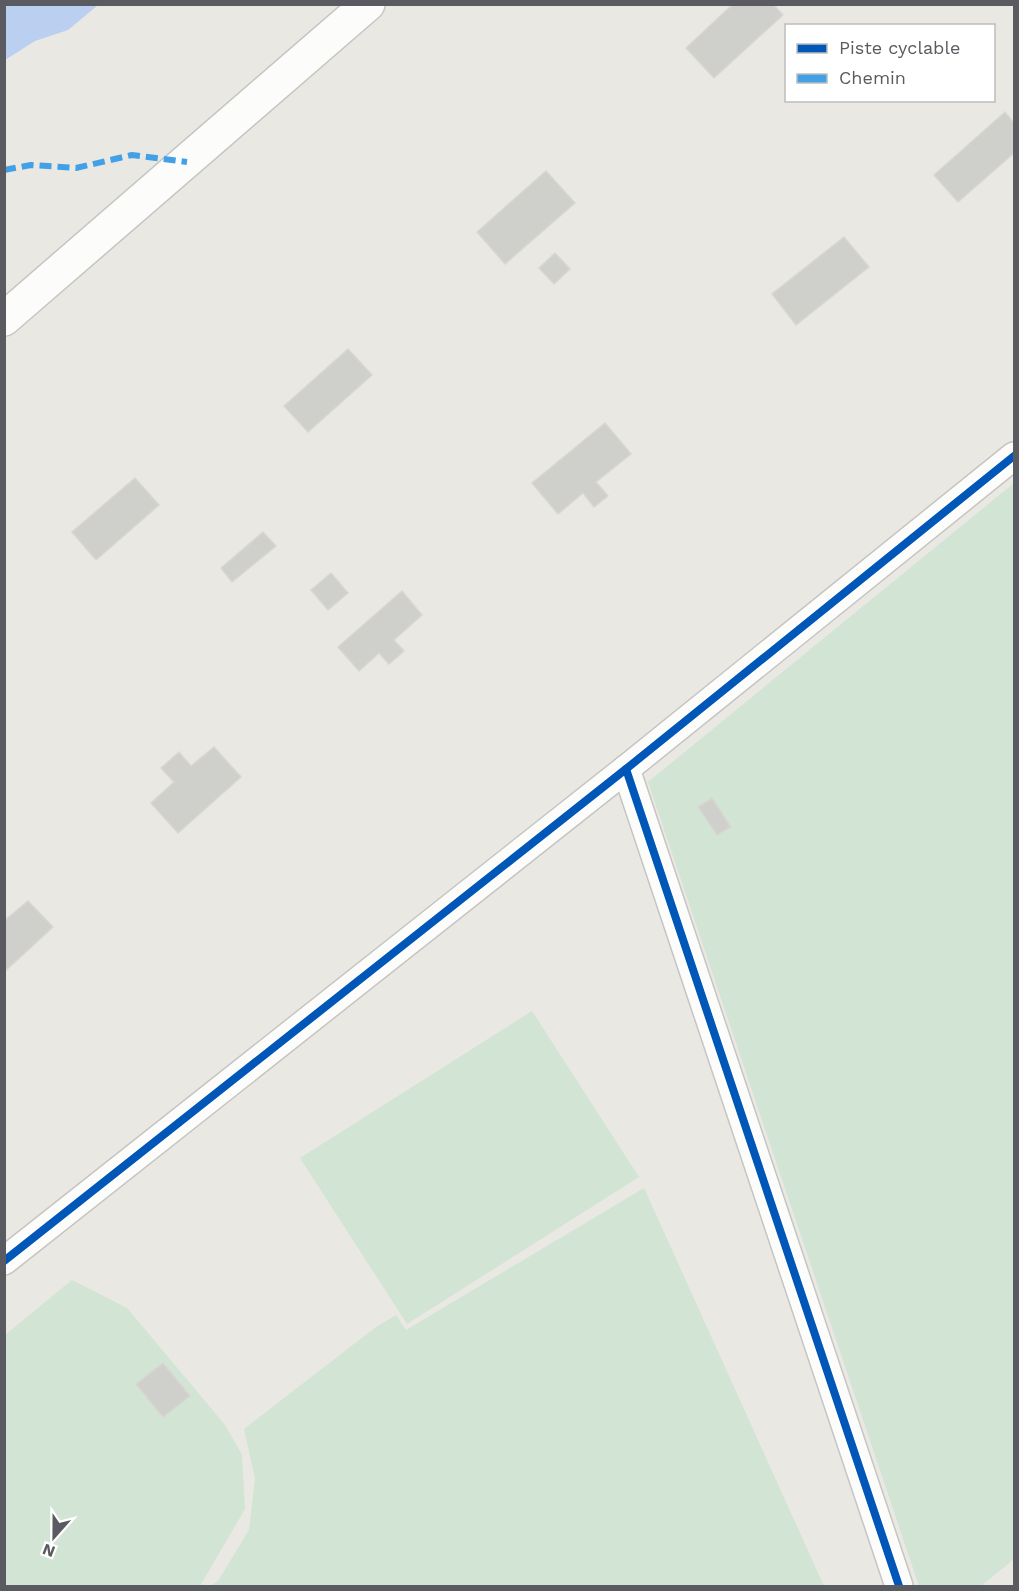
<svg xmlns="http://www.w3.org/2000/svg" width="1019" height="1591" viewBox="0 0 1019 1591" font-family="'Work Sans',sans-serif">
<rect width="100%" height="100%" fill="#e9e8e3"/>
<!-- green -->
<g fill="#d2e4d3">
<polygon points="1014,483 1014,1559 981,1586 919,1586 648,782"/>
<polygon points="532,1011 639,1177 407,1324 300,1158"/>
<polygon points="644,1188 824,1586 210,1586 218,1581 249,1530 255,1479 244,1429 376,1327 396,1315 406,1330"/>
<polygon points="72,1280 127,1308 225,1425 242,1455 245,1509 200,1586 5,1586 5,1335"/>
</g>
<!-- water -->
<polygon fill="#bbcff0" points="5,4 98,4 98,5 68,30 35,41 5,60"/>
<!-- building -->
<g fill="#cfcfcc" stroke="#d8d7d2" stroke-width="1.5">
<polygon points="733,4 773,4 783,15 714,78 686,48"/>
<polygon points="1005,112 1014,123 1014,153 958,202 934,175"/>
<polygon points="546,171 575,203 505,264 477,232"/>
<polygon points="844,237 869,267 796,325 772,294"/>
<polygon points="555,253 570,269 554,284 539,268"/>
<polygon points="348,349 372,375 308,432 284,406"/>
<polygon points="605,423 631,454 596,482 608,496 594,507 583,493 558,514 532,483"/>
<polygon points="135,478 159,505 96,560 72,532"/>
<polygon points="263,532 276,546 232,582 221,568"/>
<polygon points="331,573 348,593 328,610 311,590"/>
<polygon points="402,591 422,615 394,640 404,651 389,664 379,653 359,671 338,647"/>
<polygon points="214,747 241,777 178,833 151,803 174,782 161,768 179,752 191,766"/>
<polygon points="712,798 731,827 717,835 698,807"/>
<polygon points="28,901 53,927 4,972 4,921"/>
<polygon points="163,1363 190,1396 163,1417 136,1384"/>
</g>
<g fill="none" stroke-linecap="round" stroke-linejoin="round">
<defs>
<g id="minor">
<polyline points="626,769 899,1586"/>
<polyline points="4,1261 626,769 1014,456"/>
</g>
<polyline id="tertiary" points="4,319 368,4"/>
</defs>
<!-- minor casing -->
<use href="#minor" stroke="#c6c5c3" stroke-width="30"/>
<!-- tertiary casing -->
<use href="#tertiary" stroke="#c6c5c3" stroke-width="36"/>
<!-- minor -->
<use href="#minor" stroke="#fcfcfb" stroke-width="27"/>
<!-- tertiary -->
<use href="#tertiary" stroke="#fcfcfb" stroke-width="33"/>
<!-- quiet -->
<polyline stroke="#42a1e6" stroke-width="6" stroke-dasharray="12 6" stroke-linecap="butt" points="4,170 31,165 76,168 132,155 187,162"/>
<defs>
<g id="cycleway">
<polyline points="626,769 899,1586"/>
<polyline points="4,1261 626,769 1014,456"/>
</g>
</defs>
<!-- cycleway casing -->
<use href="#cycleway" stroke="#fff" stroke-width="11"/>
<!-- cycleway -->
<use href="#cycleway" stroke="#0057b8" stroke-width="8"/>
</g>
<!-- border -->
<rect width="1019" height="1591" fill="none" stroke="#5a5b60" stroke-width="12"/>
<!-- legend -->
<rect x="785" y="24" width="210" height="78" fill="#ffffff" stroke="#bdbdbf" stroke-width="1.5"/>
<rect x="797" y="44" width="30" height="9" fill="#0057b8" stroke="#bdbdbf" stroke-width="1.5"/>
<text x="839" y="54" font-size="18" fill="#5a5b60">Piste cyclable</text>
<rect x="797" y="74" width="30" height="9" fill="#42a1e6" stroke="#bdbdbf" stroke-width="1.5"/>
<text x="839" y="84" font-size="18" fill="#5a5b60">Chemin</text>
<!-- north arrow -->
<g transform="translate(54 1537) rotate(201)" stroke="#ffffff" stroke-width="4.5" paint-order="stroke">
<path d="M0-4.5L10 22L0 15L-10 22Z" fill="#5a5b60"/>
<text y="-9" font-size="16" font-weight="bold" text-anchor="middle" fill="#5a5b60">N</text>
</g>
</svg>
